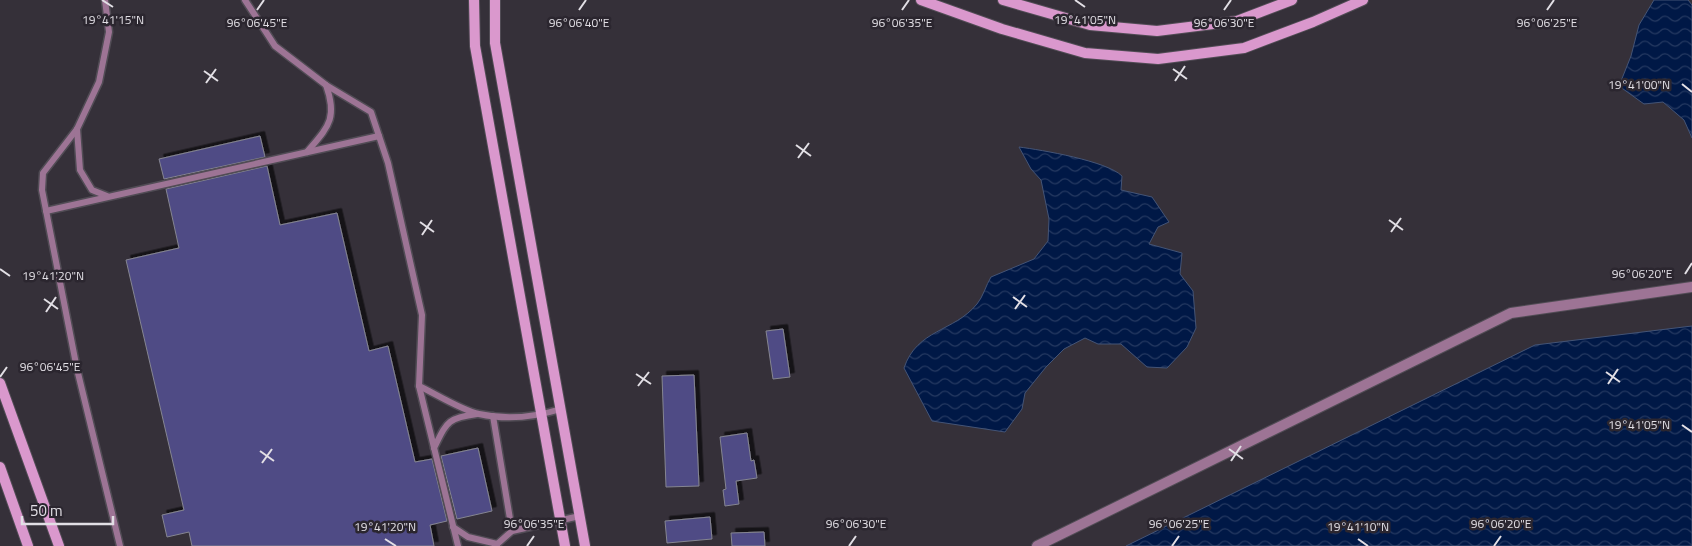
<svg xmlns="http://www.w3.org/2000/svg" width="1692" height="546" viewBox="0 0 1692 546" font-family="'Titillium Web',sans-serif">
<defs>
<pattern id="water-waves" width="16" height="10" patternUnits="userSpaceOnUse" patternTransform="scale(1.25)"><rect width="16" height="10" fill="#001846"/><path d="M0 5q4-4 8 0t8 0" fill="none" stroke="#253961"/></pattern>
<filter id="shadow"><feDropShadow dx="4.5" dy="-4.5" stdDeviation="0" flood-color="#0009"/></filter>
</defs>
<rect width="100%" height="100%" fill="#353039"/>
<!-- water -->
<g fill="url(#water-waves)" stroke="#445476">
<polygon points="1654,0 1688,0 1692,5 1692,138 1684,120 1663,102 1644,104 1619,86 1631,56 1639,25"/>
<path d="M1019 147C1042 150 1107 161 1122 176L1121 190 1152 197 1169 222 1158 227 1149 244 1182 253 1180 274 1193 291 1196 328 1187 347 1167 368 1147 367 1121 344H1098L1085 338 1064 349 1046 367 1025 393 1022 409 1005 432 932 421 904 368C917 329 954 332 977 304 983 297 986 285 991 277L1034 259 1048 241 1049 219 1041 180 1031 169Z"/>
<polygon points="1692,326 1692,546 1126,546 1535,345"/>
</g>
<!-- building -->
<g fill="#4f4c85" stroke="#858591" filter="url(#shadow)">
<polygon points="260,136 265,157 164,179 159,159"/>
<polygon points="267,166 280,225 337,213 369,351 388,346 415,462 432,459 447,521 430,525 434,546 192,546 189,532 167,537 162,515 184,510 126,260 179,248 166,189"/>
<polygon points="783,329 790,377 773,379 766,331"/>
<polygon points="694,375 699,486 666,487 662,376"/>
<polygon points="747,433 751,461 754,460 757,478 736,481 739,504 725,506 723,490 726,489 720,437"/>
<polygon points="478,448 492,511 457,519 441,456"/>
<polygon points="710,517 712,539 667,543 665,521"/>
<polygon points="764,532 765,546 732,546 731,533"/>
</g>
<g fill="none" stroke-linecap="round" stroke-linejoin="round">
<defs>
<g id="lane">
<polyline points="105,0 109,32 99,82 77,129 43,173 42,190 77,369 120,546"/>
<polyline points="245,0 275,46 326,85 371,112 379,136"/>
<polyline points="77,129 80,170 92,190 107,196"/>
<path d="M307 152C328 127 338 119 326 85"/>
<polyline points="46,211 379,136 388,163 422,315 419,386 458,546"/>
<path d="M419 386C436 394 461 410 479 414 506 420 535 417 561 409"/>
<polyline points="493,416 512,531"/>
<path d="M434 448C447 422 447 418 477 414"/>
<polyline points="453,527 468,537 497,544"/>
<polyline points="495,546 512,531 580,516"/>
</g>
<polyline id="street" points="1037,546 1511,313 1692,287"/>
<g id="secondary">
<polyline points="474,0 475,46 565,546"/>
<polyline points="495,0 495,43 585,546"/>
<polyline points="921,0 1002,29 1085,53 1158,59 1244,48 1313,22 1363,0"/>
<polyline points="1003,0 1090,25 1157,31 1237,21 1292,0"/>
<polyline points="0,383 59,546"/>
<polyline points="0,467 28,546"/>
</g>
</defs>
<!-- lane casing -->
<use href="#lane" stroke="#514c55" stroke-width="9"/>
<!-- street casing -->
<use href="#street" stroke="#514c55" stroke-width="12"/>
<!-- secondary casing -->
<use href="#secondary" stroke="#514c55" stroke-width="12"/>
<!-- lane -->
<use href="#lane" stroke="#9d7495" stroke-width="6"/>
<!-- street -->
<use href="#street" stroke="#9d7495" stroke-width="10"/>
<!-- secondary -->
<use href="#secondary" stroke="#da98cd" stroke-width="10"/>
</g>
<!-- ticks -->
<path fill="none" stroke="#e2dfe5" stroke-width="2" d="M102 0 113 7M1075 0 1085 7M257 10 264 0M579 10 586 0M902 10 909 0M1224 10 1231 0M1547 10 1554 0M1173 69 1187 79M204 71 218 81M1175 81 1185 66M206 83 216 69M1682 84 1692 92M796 145 811 156M798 158 809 143M1389 220 1403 230M420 222 434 232M1391 232 1401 218M422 235 432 220M0 269 10 276M1685 274 1692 263M1013 297 1027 307M44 299 58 309M1015 309 1025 295M46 312 56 297M1606 372 1620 382M636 374 651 384M0 377 7 367M1608 384 1618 369M638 386 649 372M1682 425 1692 432M1229 449 1243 459M260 451 274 461M1231 461 1241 446M262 463 272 449M385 539 396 546M1358 539 1368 546M527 546 534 536M849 546 856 536M1172 546 1179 536M1494 546 1501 536"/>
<g font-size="12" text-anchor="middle" fill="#e2dfe5" stroke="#2b262f" stroke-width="5" stroke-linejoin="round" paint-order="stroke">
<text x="113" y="24">19°41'15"N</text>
<text x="1085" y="24">19°41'05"N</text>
<text x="257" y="27">96°06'45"E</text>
<text x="579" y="27">96°06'40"E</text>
<text x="902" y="27">96°06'35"E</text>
<text x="1224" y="27">96°06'30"E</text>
<text x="1547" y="27">96°06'25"E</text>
<text x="1639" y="89">19°41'00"N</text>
<text x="1642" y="278">96°06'20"E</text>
<text x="53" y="280">19°41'20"N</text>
<text x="50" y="371">96°06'45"E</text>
<text x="1639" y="429">19°41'05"N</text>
<text x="534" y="528">96°06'35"E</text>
<text x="856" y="528">96°06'30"E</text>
<text x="1179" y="528">96°06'25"E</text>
<text x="1501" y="528">96°06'20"E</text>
<text x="385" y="531">19°41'20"N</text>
<text x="1358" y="531">19°41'10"N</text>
</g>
<!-- scale -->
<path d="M22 516v8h91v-8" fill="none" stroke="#e2dfe5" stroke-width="2.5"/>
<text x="30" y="516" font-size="15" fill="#e2dfe5" stroke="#2b262f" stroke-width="4" paint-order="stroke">50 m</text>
</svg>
